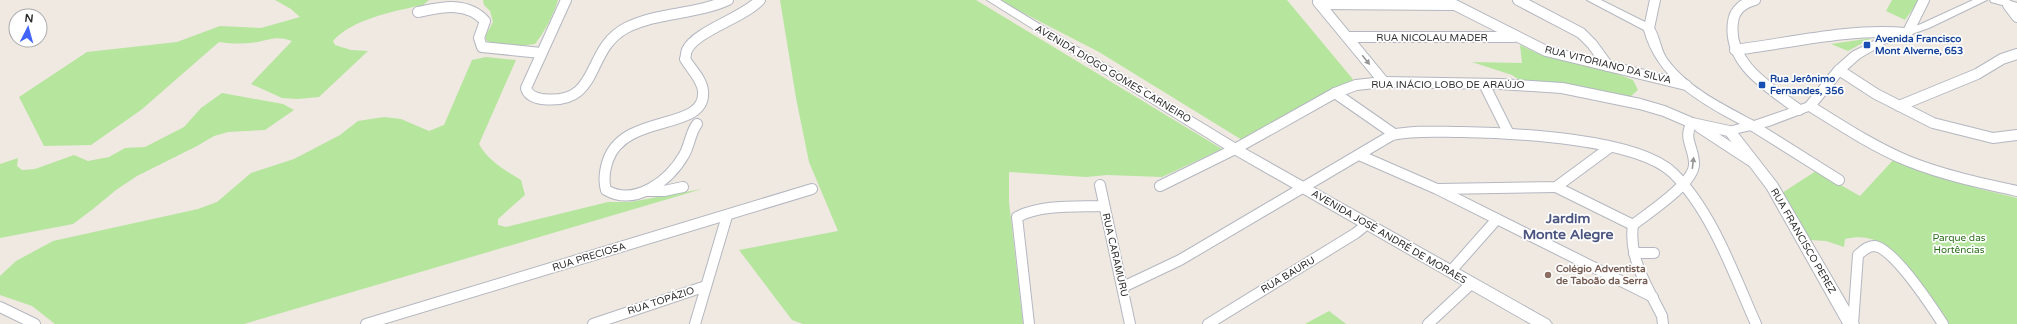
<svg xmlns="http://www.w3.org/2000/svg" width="2017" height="324" viewBox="0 0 2017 324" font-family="'Varela Round',sans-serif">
<rect width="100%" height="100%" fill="#efe9e1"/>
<!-- green -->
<g fill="#b6e59e">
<path d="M275 0H429L423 5C395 11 352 19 333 41L335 45 351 50 368 51 319 97 298 99 282 98 251 84 292 41C277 36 272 39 258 42 245 44 232 44 219 42L141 110 91 145 44 146 19 97 87 52 177 42 220 26 261 28 300 17 291 9Z"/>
<path d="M483 0H558C553 16 545 31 535 44 520 46 498 49 486 40V35L493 22 490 11 484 5Z"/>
<polygon points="780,0 976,0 1222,149 1162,177 1107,175 1086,177 1009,172 1009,202 1023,324 803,324 792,320 739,250 838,231 809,162 796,98"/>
<polygon points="998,0 1287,0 1356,83 1242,140 1099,52"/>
<polygon points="1892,0 1919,0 1905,20 1886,11"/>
<polygon points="1872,38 1848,51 1831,44"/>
<polygon points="1520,45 1541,55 1596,66 1633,80 1638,90 1630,97 1521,81 1512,75 1472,62 1522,63"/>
<path d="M486 57 516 60 479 144C488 161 505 170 521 180L525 195 498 219V225L506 227 608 202H630L702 189 244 324H55L32 306 0 295V276L16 261 53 241 198 209 217 202 251 173 294 159 340 135 358 121 384 117 401 119 429 131 444 125 472 60Z"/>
<polygon points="222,93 283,104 294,110 265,130 228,132 214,136 197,146 137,176 116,190 93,209 73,224 0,238 0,164 18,158 17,166 22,170 35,169 74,155 88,161 109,157 125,148 145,147 184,127 201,108"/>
<path d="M1895 158 1976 188 2017 198V324H1948L1886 245C1872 238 1861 235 1845 239L1844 247 1826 241 1810 240 1782 193 1816 171 1860 196Z"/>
<polygon points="1329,311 1346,324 1305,324"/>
</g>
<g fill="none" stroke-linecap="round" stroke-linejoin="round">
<defs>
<g id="minor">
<path d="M566 0 526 88C528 96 535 98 542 99 602 106 584 50 626 28 657 12 695 15 728 0"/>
<polyline points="1445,0 1546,51 1686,85"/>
<polyline points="1518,0 1581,33 1592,44 1608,66"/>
<path d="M1755 0C1744 3 1734 10 1733 22 1727 64 1770 88 1799 110"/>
<polyline points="1318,2 1384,82"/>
<polyline points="1320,4 1452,5"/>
<polyline points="2008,5 2017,17"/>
<path d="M418 12C442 7 467 1 485 21L479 38 482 47 541 53"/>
<polyline points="1649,28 1655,0"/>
<polyline points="1908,32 1924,0"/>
<polyline points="1348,37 1514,37"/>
<path d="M1735 50C1789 43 1851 28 1905 33"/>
<polyline points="1839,70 1876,94 1933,123 1993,138 2017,135"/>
<polyline points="1484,84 1509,134"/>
<polyline points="1335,93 1394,134"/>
<path d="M1810 106C1842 126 1874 147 1908 161 1943 175 1980 183 2017 191"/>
<polyline points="1899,106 1977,74 2002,59 2017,54"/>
<path d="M697 124C690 133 690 145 684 155 669 181 635 207 606 190 603 180 605 169 608 160 625 112 707 132 703 91 702 79 691 69 685 59 686 56 686 52 687 50 696 31 743 18 760 0"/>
<polyline points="1753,126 1839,180"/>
<polyline points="1699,127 1751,161"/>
<polyline points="1359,155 1437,189 1653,297"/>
<polyline points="1100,185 1130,324"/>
<polyline points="1160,186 1235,149 1335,93 1356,85 1384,82 1500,84 1562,88 1640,104 1664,111 1692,123 1729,131"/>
<polyline points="1556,187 1633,225"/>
<polyline points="1439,189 1556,187 1609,148"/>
<polyline points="646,191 664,191 683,187"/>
<polyline points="1634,253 1654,253"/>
<polyline points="1451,271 1497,219"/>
<path d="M1123 287 1180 260 1392 135C1414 130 1439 132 1462 132 1511 133 1637 138 1673 173 1712 211 1734 275 1756 324"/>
<polyline points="0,307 35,324"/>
<polyline points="366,324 812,189"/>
<polyline points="593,324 706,286"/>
<polyline points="695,324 727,216"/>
<path d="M1029 324 1017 217C1042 204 1077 207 1104 206"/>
<polyline points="1208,324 1356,233 1367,224"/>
<polyline points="1428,324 1472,283"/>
<path d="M1663 324 1662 316C1648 288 1628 258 1633 225 1648 213 1693 184 1694 165 1695 149 1682 138 1692 123"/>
<path d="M1853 324 1858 255C1863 251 1867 246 1874 246 1893 247 1932 307 1943 324"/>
</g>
<g id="tertiary">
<polygon points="987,0 1000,0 1240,146 1549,320 1552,324 1531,324 1230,152"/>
<path d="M1587 0H1601L1653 26C1660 36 1660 49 1667 59 1688 88 1724 105 1754 121L1806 103 1835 67 1852 52 1878 39 1921 24 1973 0H1987L1929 28 1886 43 1860 58 1843 73 1814 109 1769 126 1738 133 1777 183 1859 324H1843L1767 189 1723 131 1725 128 1740 124C1698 102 1657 78 1644 30Z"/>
<polygon points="1990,0 2007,0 2017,3 2017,9 1991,2"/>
</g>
</defs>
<!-- minor casing -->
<use href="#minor" stroke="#b4b7c1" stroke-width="12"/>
<!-- tertiary casing -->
<use href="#tertiary" stroke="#b4b7c1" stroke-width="2"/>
<!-- minor -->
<use href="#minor" stroke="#fff" stroke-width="10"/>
<!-- tertiary -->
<use href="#tertiary" fill="#fff" fill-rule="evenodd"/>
</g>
<!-- one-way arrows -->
<defs><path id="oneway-solid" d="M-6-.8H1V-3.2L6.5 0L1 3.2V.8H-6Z"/></defs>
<g fill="#969696">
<use href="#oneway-solid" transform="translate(1366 60) rotate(51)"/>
<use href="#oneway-solid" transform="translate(1693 163) rotate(-83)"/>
</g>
<!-- markers -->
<g fill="#1a4fb4" stroke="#fff" stroke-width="1.5">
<rect x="1863" y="41" width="8" height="8" rx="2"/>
<rect x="1758" y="81" width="8" height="8" rx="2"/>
</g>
<circle fill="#8d6e63" stroke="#fff" stroke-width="1.5" cx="1548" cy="275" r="4"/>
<g text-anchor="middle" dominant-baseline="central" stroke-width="3.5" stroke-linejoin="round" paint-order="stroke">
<!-- street labels -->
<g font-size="10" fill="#2e2e2e" stroke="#fff">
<text x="1432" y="38">RUA NICOLAU MADER</text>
<text transform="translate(1608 65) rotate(14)">RUA VITORIANO DA SILVA</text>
<text transform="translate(1113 74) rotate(31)">AVENIDA DIOGO GOMES CARNEIRO</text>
<text x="1448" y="85">RUA INÁCIO LOBO DE ARAÚJO</text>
<text transform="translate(1389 237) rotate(30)">AVENIDA JOSÉ ANDRÉ DE MORAES</text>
<text transform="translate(1803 241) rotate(60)">RUA FRANCISCO PEREZ</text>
<text transform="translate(1115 255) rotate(77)">RUA CARAMURU</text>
<text transform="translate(589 257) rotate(-17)">RUA PRECIOSA</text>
<text transform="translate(1288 275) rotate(-31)">RUA BAURU</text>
<text transform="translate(661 301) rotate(-18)">RUA TOPÁZIO</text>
</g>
<!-- transit labels -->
<g font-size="10" font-weight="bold" fill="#164399" stroke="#fff" text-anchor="start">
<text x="1875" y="39">Avenida Francisco<tspan x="1875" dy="12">Mont Alverne, 653</tspan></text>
<text x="1770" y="79">Rua Jerônimo<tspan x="1770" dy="12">Fernandes, 356</tspan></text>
</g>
<!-- park labels -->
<g font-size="10" fill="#2c6e1b" stroke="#fff">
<text x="1959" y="238">Parque das<tspan x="1959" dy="12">Hortências</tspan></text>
</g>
<!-- education labels -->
<g font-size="10" font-weight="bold" fill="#785e54" stroke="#fff" text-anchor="start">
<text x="1556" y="269">Colégio Adventista<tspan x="1556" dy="12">de Taboão da Serra</tspan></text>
</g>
<!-- district labels -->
<g font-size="14" font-weight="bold" fill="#4d5680" stroke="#fff">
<text x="1568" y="218">Jardim<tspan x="1568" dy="16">Monte Alegre</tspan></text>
</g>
</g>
<!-- north arrow -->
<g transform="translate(28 28) rotate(6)"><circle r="19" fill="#ffffff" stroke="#ababab"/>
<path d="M0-3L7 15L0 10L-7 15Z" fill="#4264fb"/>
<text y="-6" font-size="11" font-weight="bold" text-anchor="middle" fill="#2e2e2e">N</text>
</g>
</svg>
